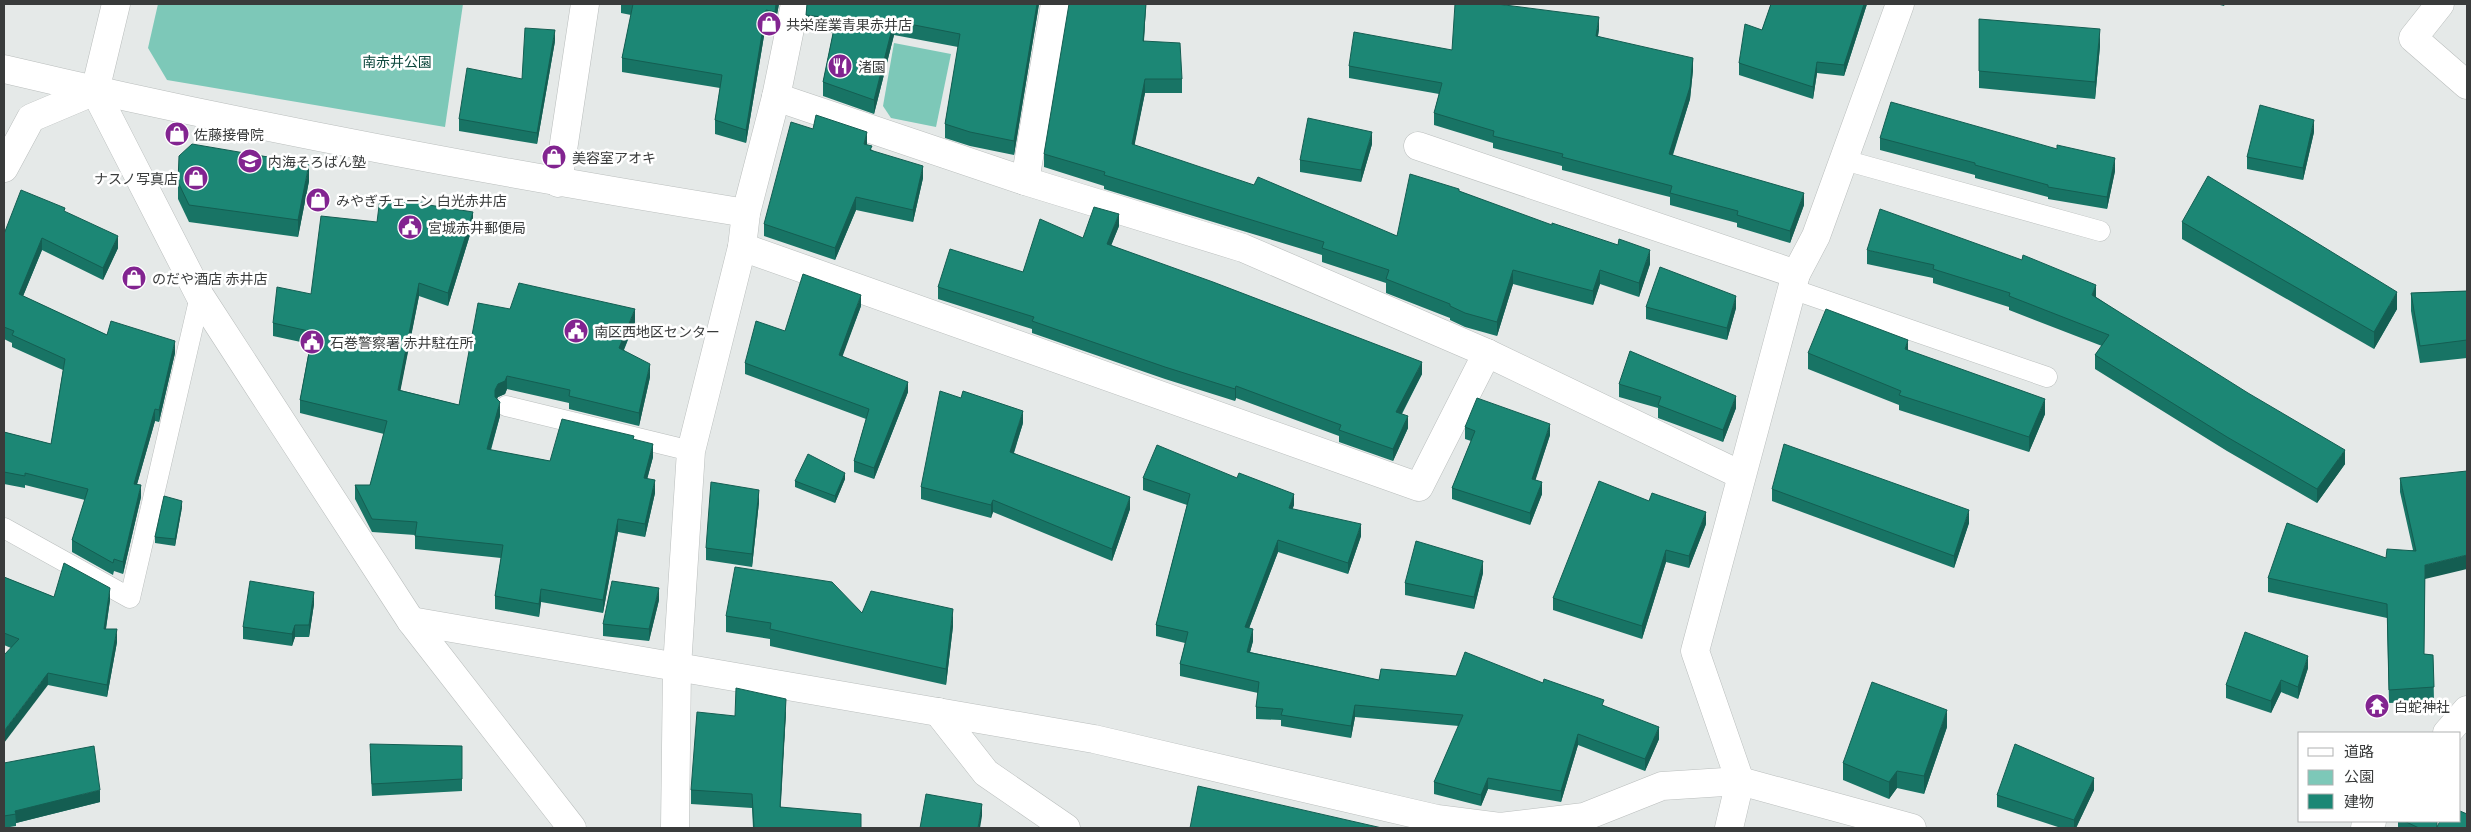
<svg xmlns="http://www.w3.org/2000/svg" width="2471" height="832" viewBox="0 0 2471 832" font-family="'Golos Text','Noto Sans JP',sans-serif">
<rect width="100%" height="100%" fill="#e5e9e8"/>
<!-- green -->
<g fill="#7dc8b8">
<polygon points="158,4 463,4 445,127 167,80 148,48"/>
<polygon points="894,43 951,54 936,127 891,118 883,106"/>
</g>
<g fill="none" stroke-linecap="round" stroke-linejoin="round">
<defs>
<g id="lane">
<polyline points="1844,160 2100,231"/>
<polyline points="1792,289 2047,377"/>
<polyline points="506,406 691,451"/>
<polyline points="4,528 130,598 200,296"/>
</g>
<g id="street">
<polyline points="2440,4 2413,38 2467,85"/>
<polyline points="776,97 1025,181 1243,248 1487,353 1741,475"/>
<polyline points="1418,146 1796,274"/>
<polyline points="4,168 31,118 95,91"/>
<polyline points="1025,181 1055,4"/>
<polyline points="558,183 585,4"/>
<polyline points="742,247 1419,487 1487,353"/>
<polyline points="411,621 1094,739 1437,819 1500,827 1584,817 1662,786 1740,781 1912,828"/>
<polyline points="938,712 986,773 1066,828"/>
<polyline points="2447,733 2467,710"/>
<polyline points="675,828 677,667 691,451 742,247 746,213 776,97 795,4"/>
<polyline points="1729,828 1740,781 1695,651 1796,274 1816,236 1900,4"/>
<polyline points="2365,828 2372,821"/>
</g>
<g id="secondary">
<polyline points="116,4 95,91 200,296 411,621 572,828"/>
<path d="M4 69C249 127 498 173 746 213"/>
</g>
</defs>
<!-- lane casing -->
<use href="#lane" stroke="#babebd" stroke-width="21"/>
<!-- street casing -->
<use href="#street" stroke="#babebd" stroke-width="29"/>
<!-- secondary casing -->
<use href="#secondary" stroke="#babebd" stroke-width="29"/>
<!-- lane -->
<use href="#lane" stroke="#fff" stroke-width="20"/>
<!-- street -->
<use href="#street" stroke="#fff" stroke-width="28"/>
<!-- secondary -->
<use href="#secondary" stroke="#fff" stroke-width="28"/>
</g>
<!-- wall -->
<g fill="#187465">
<polygon points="621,4 779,4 775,25 766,24 746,143 715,134 715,120 720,88 622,72 622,58 631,15 621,13"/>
<polygon points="807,4 1039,4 1014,155 970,146 945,138 945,124 958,47 894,35 874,114 823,96 823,82 833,33 806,29 806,15"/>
<polygon points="1146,4 1144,41 1182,79 1182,93 1145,93 1134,145 1397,236 1459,191 1650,264 1639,297 1600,284 1593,305 1513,284 1497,336 1465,327 1450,320 1450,318 1386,293 1386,283 1322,262 1322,255 1104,189 1104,186 1044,167 1044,154"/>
<polygon points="1771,4 1867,4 1844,76 1817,73 1813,99 1739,75 1739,63 1762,30"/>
<polygon points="2216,4 2225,4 2224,6"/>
<polygon points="1979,19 2100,46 2095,99 1979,88"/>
<polygon points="1599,29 1598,36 1693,70 1690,99 1673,155 1804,205 1790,243 1737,227 1737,223 1670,205 1670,197 1562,170 1562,166 1493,148 1493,143 1434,125 1434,113 1439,94 1349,78 1349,66"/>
<polygon points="555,41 537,144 459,131 459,119 522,79"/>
<polygon points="2314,132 2303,180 2247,169 2247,157"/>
<polygon points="1880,138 2115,171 2107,209 2048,199 2048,197 1975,178 1975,175 1880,150"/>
<polygon points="1372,144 1361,182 1300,172 1300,160"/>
<polygon points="867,145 872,150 923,178 913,222 856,210 835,260 764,236 764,224"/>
<polygon points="309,181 298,237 189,222 178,199 178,182"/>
<polygon points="429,205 473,225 448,306 419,296 400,390 459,405 510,309 635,322 624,350 650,377 639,426 569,409 569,403 507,389 505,394 498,397 497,399 500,416 491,450 550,461 634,439 653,457 647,479 655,493 645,537 618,532 603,613 541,602 539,617 495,609 495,596 501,558 415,549 415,535 372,532 355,499 355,485 370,485 384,434 300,413 300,400 310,344 273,336 273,323 311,294 377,222"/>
<polygon points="65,212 118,248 103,280 42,250 23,296 107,335 175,353 159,422 155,421 137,484 141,497 123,574 114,571 113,575 72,552 72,540 85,500 25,485 25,488 4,484 4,432 51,444 63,370 12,347 12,343 4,339 4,234"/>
<polygon points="2182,222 2397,309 2374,349 2182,239"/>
<polygon points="1119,226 1111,245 1422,374 1402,414 1408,428 1393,461 1339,442 1339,436 1236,398 1235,401 1165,379 1032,333 1032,329 938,299 938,287 1023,272 1083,238"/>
<polygon points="1867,250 2096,297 2345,464 2317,503 2227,451 2095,369 2095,355 2102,346 2009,310 2009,307 1933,283 1933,278 1867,264"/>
<polygon points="2467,291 2467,358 2420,363 2411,311 2411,293"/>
<polygon points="861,306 842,356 908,392 874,479 854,472 854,461 866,419 745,374 745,363 785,331"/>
<polygon points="1646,307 1736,308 1727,340 1646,319"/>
<polygon points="1908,350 2045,414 2029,452 1899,410 1899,405 1808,369 1808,353"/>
<polygon points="1619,384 1736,408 1723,442 1658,418 1658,408 1619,397"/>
<polygon points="1023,423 1014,453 1130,509 1112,561 993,512 991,518 921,499 921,487"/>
<polygon points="1465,427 1550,435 1535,480 1542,494 1530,525 1452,499 1452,488 1471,441 1465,439"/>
<polygon points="1143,478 1294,505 1292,509 1361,536 1348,574 1278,552 1249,628 1253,641 1250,652 1379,680 1456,676 1543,683 1604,706 1659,739 1645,771 1578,745 1561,802 1488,789 1481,806 1434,794 1434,782 1459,726 1355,717 1351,738 1281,726 1281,720 1256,719 1256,707 1258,693 1180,676 1180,664 1185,643 1156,636 1156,625 1187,505 1143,490"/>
<polygon points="2400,478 2425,579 2424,654 2433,655 2434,701 2389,703 2387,618 2268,592 2268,578 2386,558 2413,550 2400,492"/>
<polygon points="845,479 835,503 795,487 795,481"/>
<polygon points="1772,489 1969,523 1954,568 1772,501"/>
<polygon points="759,502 752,567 706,560 706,548"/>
<polygon points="182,507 175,546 155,543 155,537"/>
<polygon points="1706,524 1689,568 1666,562 1642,639 1553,610 1553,598"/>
<polygon points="1483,573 1474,609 1405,595 1405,583"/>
<polygon points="4,577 54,597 110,600 106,629 117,642 107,697 48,685 11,648 4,645"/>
<polygon points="659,600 649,641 603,636 603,624"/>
<polygon points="314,604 309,637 295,637 292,646 243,639 243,627"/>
<polygon points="862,613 953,626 946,685 770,646 770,639 726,632 726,616"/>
<polygon points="2308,668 2298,699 2281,692 2271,713 2226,698 2226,685"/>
<polygon points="786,712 780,807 861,828 753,828 752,808 691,804 691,790 735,716"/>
<polygon points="1947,727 1924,794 1897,788 1889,799 1843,780 1843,763"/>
<polygon points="462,746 462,791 372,796 370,756"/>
<polygon points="4,763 100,802 16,823 16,826 4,828"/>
<polygon points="2094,790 2076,828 2061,828 1997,807 1997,795"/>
<polygon points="2398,821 2437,821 2437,827 2467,828 2398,828"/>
</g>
<!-- shaded-wall -->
<g fill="#145e52">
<polygon points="776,4 779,4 775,25 775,12"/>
<polygon points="1037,4 1039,4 1014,155 1014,141"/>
<polygon points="1146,4 1143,55 1143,41"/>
<polygon points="1864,4 1867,4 1844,76 1844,65"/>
<polygon points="766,10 766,24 746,143 746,130"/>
<polygon points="1599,17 1599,29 1596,48 1596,36"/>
<polygon points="894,21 894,35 874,114 874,100"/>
<polygon points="2100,29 2100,46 2095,99 2095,82"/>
<polygon points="555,30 555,41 537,144 537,133"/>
<polygon points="1693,58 1693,70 1690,99 1669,166 1669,154"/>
<polygon points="1817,62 1817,73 1813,99 1813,87"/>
<polygon points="1145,79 1145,93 1132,158 1132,144"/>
<polygon points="2314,120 2314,132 2303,180 2303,168"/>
<polygon points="867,132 867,144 864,156 864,144"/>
<polygon points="1372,132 1372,144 1361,182 1361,170"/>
<polygon points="2115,158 2115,171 2107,209 2107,197"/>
<polygon points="309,164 309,181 298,237 298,220"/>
<polygon points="923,166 923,178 913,222 913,210"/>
<polygon points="1804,193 1804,205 1790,243 1790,231"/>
<polygon points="856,197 856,210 835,260 835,248"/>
<polygon points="473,212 473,225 448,306 448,293"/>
<polygon points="1119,214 1119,226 1107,256 1107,244"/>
<polygon points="118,236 118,248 103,280 103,268"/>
<polygon points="42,238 42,250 19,306 19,294"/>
<polygon points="1650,250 1650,264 1639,297 1639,283"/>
<polygon points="1513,270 1513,284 1497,336 1497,322"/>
<polygon points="1600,270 1600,284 1593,305 1593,291"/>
<polygon points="419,283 419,296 398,403 398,390"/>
<polygon points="2096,285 2096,299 2092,295"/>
<polygon points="2397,292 2397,309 2374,349 2374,332"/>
<polygon points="861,295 861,306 839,366 839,355"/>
<polygon points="1736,296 1736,308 1727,340 1727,328"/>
<polygon points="635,309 635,322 619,361 619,348"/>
<polygon points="1908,340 1908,356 1905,349"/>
<polygon points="175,341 175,353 159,422 159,410"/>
<polygon points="1422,362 1422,374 1396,424 1396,412"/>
<polygon points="650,364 650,377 639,426 639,413"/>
<polygon points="507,376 507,389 505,394 498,397 495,403 495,390 498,384"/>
<polygon points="908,382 908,392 874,479 874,468"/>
<polygon points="1236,386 1236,398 1235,401 1235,389"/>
<polygon points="1736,396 1736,408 1723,442 1723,430"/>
<polygon points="2045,399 2045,414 2029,452 2029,437"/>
<polygon points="500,402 500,416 487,462 487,449"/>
<polygon points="155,409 155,421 134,495 134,484"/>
<polygon points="1023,411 1023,423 1010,464 1010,452"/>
<polygon points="1408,416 1408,428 1393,461 1393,449"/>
<polygon points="1550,424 1550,435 1532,491 1532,479"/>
<polygon points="653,444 653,457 644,491 644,478"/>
<polygon points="2345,450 2345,464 2317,503 2317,489"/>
<polygon points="845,473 845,479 835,503 835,496"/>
<polygon points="655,480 655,493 645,537 645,524"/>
<polygon points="1542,482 1542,494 1530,525 1530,513"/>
<polygon points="141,485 141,497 123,574 123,562"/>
<polygon points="759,490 759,502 752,567 752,554"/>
<polygon points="1294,494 1294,505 1289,520 1289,508"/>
<polygon points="1130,497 1130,509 1112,561 1112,549"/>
<polygon points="993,500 993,512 991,518 991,505"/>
<polygon points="182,501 182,507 175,546 175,539"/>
<polygon points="1969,510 1969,523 1954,568 1954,556"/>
<polygon points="1706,512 1706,524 1689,568 1689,556"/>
<polygon points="618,519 618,532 603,613 603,600"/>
<polygon points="1361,524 1361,536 1348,574 1348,563"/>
<polygon points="1278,540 1278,552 1245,639 1245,627"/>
<polygon points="1666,550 1666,562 1642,639 1642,626"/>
<polygon points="2467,555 2467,569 2425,579 2425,565"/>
<polygon points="1483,561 1483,573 1474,609 1474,597"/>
<polygon points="110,588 110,600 104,641 104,629"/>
<polygon points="659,588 659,600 649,641 649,629"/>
<polygon points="541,589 541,602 539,617 539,604"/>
<polygon points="314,592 314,604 309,637 309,625"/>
<polygon points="953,609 953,626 946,685 946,669"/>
<polygon points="295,625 295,637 292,646 292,634"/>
<polygon points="117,629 117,642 107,697 107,685"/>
<polygon points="1253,629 1253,641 1247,663 1247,652"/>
<polygon points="2308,656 2308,668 2298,699 2298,687"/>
<polygon points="48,673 48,685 4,743 4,731"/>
<polygon points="2281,680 2281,692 2271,713 2271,701"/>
<polygon points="786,699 786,712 780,820 780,807"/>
<polygon points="1355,705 1355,717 1351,738 1351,726"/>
<polygon points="1947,710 1947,727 1924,794 1924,776"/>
<polygon points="1659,727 1659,739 1645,771 1645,759"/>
<polygon points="1578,734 1578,745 1561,802 1561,791"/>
<polygon points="1897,771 1897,788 1889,799 1889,782"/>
<polygon points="1488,778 1488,789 1481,806 1481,795"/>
<polygon points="2094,778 2094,790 2076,828 2074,828 2074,820"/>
<polygon points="100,790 100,802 16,823 15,811"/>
<polygon points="982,804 982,816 980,828 978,828"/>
</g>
<!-- building -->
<g fill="#1c8775" stroke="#145e52">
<polygon points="633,4 776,4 775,12 766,10 746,130 715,120 722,75 622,58"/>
<polygon points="807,4 1037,4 1014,141 970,132 945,124 960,34 894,21 874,100 823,82 836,19 806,15"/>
<polygon points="1069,4 1146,4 1143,41 1180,43 1182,79 1145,79 1132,144 1254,185 1258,177 1397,236 1410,174 1459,189 1459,191 1552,225 1552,223 1618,245 1619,239 1650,250 1639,283 1600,270 1593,291 1513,270 1497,322 1465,313 1450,306 1450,304 1386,279 1389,270 1322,248 1324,242 1104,175 1105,172 1044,154"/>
<polygon points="1455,4 1497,4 1599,17 1596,36 1693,58 1690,87 1669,154 1804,193 1790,231 1737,215 1738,211 1670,193 1672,186 1562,157 1563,154 1493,136 1494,131 1434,113 1442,83 1349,66 1354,32 1452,50"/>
<polygon points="1771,4 1864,4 1844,65 1817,62 1813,87 1739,63 1745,24 1762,30"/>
<polygon points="1979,19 2100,29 2095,82 1979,71"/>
<polygon points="525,28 555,30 537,133 459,119 467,68 522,79"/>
<polygon points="1891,102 2057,149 2057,145 2115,158 2107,197 2048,187 2048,185 1975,165 1975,163 1880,138"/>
<polygon points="2260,105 2314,120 2303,168 2247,157"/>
<polygon points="816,115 867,132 864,144 872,146 870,150 923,166 913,210 856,197 835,248 764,224 791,122 813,129"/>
<polygon points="1308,118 1372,132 1361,170 1300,160"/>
<polygon points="192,144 309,164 298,220 189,205 178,182 179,156"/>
<polygon points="2208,176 2397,292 2374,332 2182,222"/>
<polygon points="21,190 65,208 64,211 118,236 103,268 42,238 19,294 107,335 111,321 175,341 159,410 155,409 134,484 141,485 123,562 114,559 113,563 72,540 88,489 25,473 25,476 4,472 4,432 51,444 65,359 12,335 14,331 4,327 4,234"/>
<polygon points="380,198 429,203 429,205 473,212 448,293 419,283 398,390 459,405 478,303 510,309 519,283 635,309 619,348 650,364 639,413 569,396 570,390 507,376 505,381 498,384 495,390 495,397 500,402 487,449 550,461 562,419 634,436 633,439 653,444 644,478 655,480 645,524 618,519 603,600 541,589 539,604 495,596 503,545 415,536 417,522 372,519 355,485 370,485 387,421 300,400 313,332 273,323 277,287 311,294 321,216 377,222"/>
<polygon points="1094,207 1119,214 1107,244 1213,282 1422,362 1396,412 1408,416 1393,449 1339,430 1341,425 1236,386 1235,389 1165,367 1032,321 1034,317 938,287 950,249 1023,272 1040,219 1083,238"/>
<polygon points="1880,209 2022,260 2023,255 2096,285 2092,295 2248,393 2345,450 2317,489 2227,437 2095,355 2109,335 2009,296 2010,293 1933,269 1934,265 1867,250"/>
<polygon points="1660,267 1736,296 1727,328 1646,307"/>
<polygon points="803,274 861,295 839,355 908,382 874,468 854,461 869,409 745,363 756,321 785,331"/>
<polygon points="2467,291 2467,340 2420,346 2411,293"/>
<polygon points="1826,309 1908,340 1905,349 2045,399 2029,437 1899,395 1901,391 1808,353"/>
<polygon points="1630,351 1736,396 1723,430 1658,405 1661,397 1619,384"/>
<polygon points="940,391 961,398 963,391 1023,411 1010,452 1130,497 1112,549 993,500 991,505 921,487"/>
<polygon points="1477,398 1550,424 1532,479 1542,482 1530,513 1452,488 1475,431 1465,427"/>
<polygon points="1784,444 1969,510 1954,556 1772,489"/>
<polygon points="1157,445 1237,478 1239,473 1294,494 1289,508 1361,524 1348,563 1278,540 1245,627 1253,629 1247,652 1379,680 1381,669 1456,676 1465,652 1543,683 1544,679 1604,700 1602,705 1659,727 1645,759 1578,734 1561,791 1488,778 1481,795 1434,782 1463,715 1355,705 1351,726 1281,715 1283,709 1256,707 1259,682 1180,664 1188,632 1156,625 1190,494 1143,478"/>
<polygon points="808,454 845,473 835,496 795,481"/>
<polygon points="2467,471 2467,555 2425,565 2424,654 2433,655 2434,687 2389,690 2387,604 2268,578 2287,523 2386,558 2387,549 2416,551 2400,478"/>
<polygon points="1599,481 1649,501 1652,493 1706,512 1689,556 1666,550 1642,626 1553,598"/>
<polygon points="711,482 759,490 752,554 706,548"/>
<polygon points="164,496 182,501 175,539 155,537"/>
<polygon points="1416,541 1483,561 1474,597 1405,583"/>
<polygon points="64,563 110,588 104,629 117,629 107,685 48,673 4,731 4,655 19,639 4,633 4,577 54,597"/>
<polygon points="735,567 832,582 862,613 871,591 953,609 946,669 770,629 771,623 726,616"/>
<polygon points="250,581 314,592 309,625 295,625 292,634 243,627"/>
<polygon points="612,581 659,588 649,629 603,624"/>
<polygon points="2245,632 2308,656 2298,687 2281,680 2271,701 2226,685"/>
<polygon points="1872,682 1947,710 1924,776 1897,771 1889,782 1843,763"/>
<polygon points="736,688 786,699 780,807 861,814 861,828 754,828 752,794 691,790 697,712 735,716"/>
<polygon points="370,744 462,746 462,779 372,784"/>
<polygon points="2015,744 2094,778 2074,820 1997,795"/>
<polygon points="94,746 100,790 15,811 16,814 4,816 4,763"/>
<polygon points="1198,786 1382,828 1190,828"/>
<polygon points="926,794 982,804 978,828 920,828"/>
<polygon points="2460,811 2467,814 2467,828 2419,828 2404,821 2437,821 2437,827 2440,821 2460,821"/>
</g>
<!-- icons -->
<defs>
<symbol id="shop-disc" viewBox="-11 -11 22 22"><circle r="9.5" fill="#822490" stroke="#fff"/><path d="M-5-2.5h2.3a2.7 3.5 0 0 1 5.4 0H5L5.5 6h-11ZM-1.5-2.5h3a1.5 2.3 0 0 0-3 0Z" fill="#fff"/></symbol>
<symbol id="restaurant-disc" viewBox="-11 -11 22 22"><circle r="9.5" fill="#822490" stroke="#fff"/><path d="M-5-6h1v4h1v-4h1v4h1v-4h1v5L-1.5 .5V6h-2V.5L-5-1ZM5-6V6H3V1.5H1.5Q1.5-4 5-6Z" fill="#fff"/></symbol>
<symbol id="school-disc" viewBox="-11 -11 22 22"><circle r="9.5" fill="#822490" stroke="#fff"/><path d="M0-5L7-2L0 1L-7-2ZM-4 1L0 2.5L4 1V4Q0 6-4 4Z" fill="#fff"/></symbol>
<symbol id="civic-disc" viewBox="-11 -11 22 22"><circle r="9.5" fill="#822490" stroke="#fff"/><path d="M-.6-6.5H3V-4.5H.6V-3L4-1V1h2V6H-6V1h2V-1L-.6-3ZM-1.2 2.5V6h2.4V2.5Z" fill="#fff"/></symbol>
<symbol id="temple-disc" viewBox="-11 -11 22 22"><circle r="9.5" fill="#822490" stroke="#fff"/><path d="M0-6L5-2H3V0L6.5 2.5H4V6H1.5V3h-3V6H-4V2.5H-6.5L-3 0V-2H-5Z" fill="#fff"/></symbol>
</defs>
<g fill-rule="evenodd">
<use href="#shop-disc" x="755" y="10" width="28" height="28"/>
<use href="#restaurant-disc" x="826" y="52" width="28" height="28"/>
<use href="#shop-disc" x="163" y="120" width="28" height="28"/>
<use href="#shop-disc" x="540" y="143" width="28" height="28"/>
<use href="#school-disc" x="236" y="147" width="28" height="28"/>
<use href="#shop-disc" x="182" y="164" width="28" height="28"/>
<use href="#shop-disc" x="304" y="186" width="28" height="28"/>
<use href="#civic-disc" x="396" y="213" width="28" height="28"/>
<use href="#shop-disc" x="120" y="264" width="28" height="28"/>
<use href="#civic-disc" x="562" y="317" width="28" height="28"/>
<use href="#civic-disc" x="298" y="328" width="28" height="28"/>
<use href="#temple-disc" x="2363" y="692" width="28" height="28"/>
</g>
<g text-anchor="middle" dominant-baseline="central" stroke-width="5" stroke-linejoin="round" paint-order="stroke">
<!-- poi labels -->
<g font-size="14" fill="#393b3b" stroke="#fff" text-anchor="start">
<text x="786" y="24">共栄産業青果赤井店</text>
<text x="858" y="66">渚園</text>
<text x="194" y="134">佐藤接骨院</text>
<text x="572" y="157">美容室アオキ</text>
<text x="268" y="161">内海そろばん塾</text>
<text x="178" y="178" text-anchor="end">ナスノ写真店</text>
<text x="336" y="200">みやぎチェーン 白光赤井店</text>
<text x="428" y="227">宮城赤井郵便局</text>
<text x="152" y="278">のだや酒店 赤井店</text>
<text x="594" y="331">南区西地区センター</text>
<text x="330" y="342">石巻警察署 赤井駐在所</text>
<text x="2394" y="706">白蛇神社</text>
</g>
<!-- park labels -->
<g font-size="14" fill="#0e483e" stroke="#fff">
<text x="397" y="61">南赤井公園</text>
</g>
</g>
<!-- border -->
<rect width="2471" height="832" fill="none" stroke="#393b3b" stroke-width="10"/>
<!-- legend -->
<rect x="2298" y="732" width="162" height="90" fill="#ffffff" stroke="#b0b1b1"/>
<rect x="2308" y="748" width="25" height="8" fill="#ffffff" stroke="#b0b1b1"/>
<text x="2344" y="757" font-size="15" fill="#393b3b">道路</text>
<rect x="2308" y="770" width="25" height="15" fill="#7dc8b8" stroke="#b0b1b1"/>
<text x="2344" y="782" font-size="15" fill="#393b3b">公園</text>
<rect x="2308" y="794" width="25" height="15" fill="#1c8775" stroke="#b0b1b1"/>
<text x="2344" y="807" font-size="15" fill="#393b3b">建物</text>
</svg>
